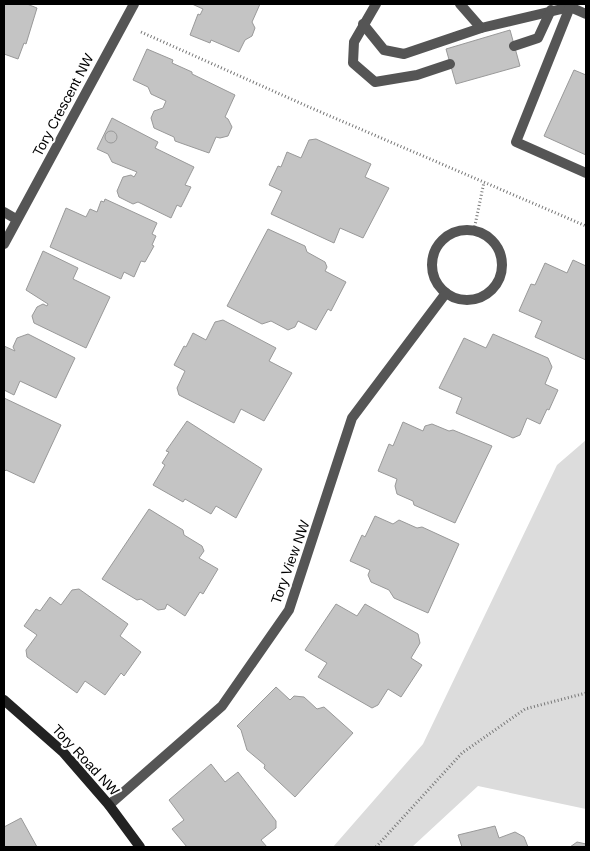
<svg xmlns="http://www.w3.org/2000/svg" width="590" height="851" viewBox="0 0 590 851" font-family="Arial,sans-serif">
<rect width="100%" height="100%" fill="#fff"/>
<!-- green -->
<polygon fill="#dcdcdc" points="586,440 586,809 478,786 412,847 333,847 423,744 557,465"/>
<!-- building -->
<g fill="#c4c4c4" stroke="#999">
<polygon points="4,4 27,4 37,8 26,44 24,43 18,59 4,54"/>
<polygon points="192,4 260,4 252,22 255,28 252,36 245,40 239,52 211,40 210,43 190,35 198,14 200,15 203,9"/>
<polygon points="510,30 520,66 456,84 446,49"/>
<polygon points="147,49 173,60 172,63 192,72 192,74 235,95 225,117 228,119 232,127 228,136 220,138 216,137 209,153 175,141 174,137 154,128 151,118 154,111 163,108 166,101 151,94 148,87 133,80"/>
<polygon points="574,70 586,75 586,155 544,136"/>
<polygon points="112,118 158,142 155,148 194,167 185,185 191,187 181,207 177,205 171,218 138,202 133,204 119,197 117,191 123,177 131,175 134,177 137,172 112,162 108,154 97,149"/>
<circle cx="111" cy="137" r="6"/>
<polygon points="316,139 371,164 365,177 389,188 363,238 340,228 334,243 271,214 282,191 269,185 278,166 281,167 287,152 301,158 309,140"/>
<polygon points="105,199 157,223 152,234 156,236 152,245 154,246 145,262 141,261 134,277 124,272 121,279 50,247 66,208 86,217 90,209 97,212 101,201 104,202"/>
<polygon points="268,229 305,246 307,252 325,262 327,267 325,271 346,282 331,311 328,309 316,330 298,321 295,327 288,330 271,321 262,324 227,306"/>
<polygon points="43,251 78,268 73,279 110,297 86,348 34,323 32,316 37,307 43,304 47,306 48,304 26,290"/>
<polygon points="573,260 586,266 586,360 535,337 542,321 519,311 531,284 535,285 545,263 567,273"/>
<polygon points="223,320 276,348 269,361 292,373 264,421 241,409 234,423 179,395 177,388 185,371 174,365 184,346 186,347 193,333 206,340 215,322"/>
<polygon points="28,334 75,358 56,398 20,381 14,395 4,390 4,346 15,351 13,347 17,338"/>
<polygon points="493,334 548,358 552,367 545,384 558,390 549,410 547,409 540,424 527,418 520,435 513,438 456,413 462,398 439,388 464,338 486,348"/>
<polygon points="4,398 61,425 34,483 6,470 4,472"/>
<polygon points="187,421 262,469 236,518 216,506 211,514 185,499 183,502 153,485 165,465 162,463 169,452 166,451"/>
<polygon points="403,422 423,431 425,426 432,424 449,431 453,430 492,446 455,523 414,505 413,501 397,494 395,486 397,479 378,471 389,444 393,446"/>
<polygon points="149,509 183,530 184,535 202,546 204,551 199,558 218,569 203,594 200,592 185,616 167,604 165,609 158,610 141,599 137,600 102,579"/>
<polygon points="375,516 393,524 399,520 417,528 422,527 459,544 428,613 394,598 389,590 371,582 368,575 370,570 350,561 362,535 365,537"/>
<polygon points="79,589 128,624 120,636 141,652 124,676 121,673 105,695 85,681 77,693 27,657 26,650 37,635 24,626 36,609 40,611 50,597 61,605 72,590"/>
<polygon points="336,604 357,616 365,604 418,634 420,643 411,658 422,665 401,697 388,689 378,705 372,708 318,677 327,663 305,650"/>
<polygon points="276,687 290,700 294,696 304,697 317,709 324,707 353,733 295,797 264,768 265,765 247,750 241,730 237,726"/>
<polygon points="211,764 225,782 238,772 276,821 276,828 261,840 267,847 187,847 172,829 184,820 169,800"/>
<polygon points="21,818 37,847 4,847 4,827"/>
<polygon points="495,826 499,838 515,832 524,837 528,847 462,847 458,835"/>
<polygon points="577,842 586,844 586,847 570,847"/>
</g>
<g fill="none" stroke-linecap="round" stroke-linejoin="round">
<!-- path -->
<g stroke="#777" stroke-width="3" stroke-dasharray="1 2.5" stroke-linecap="butt">
<polyline points="141,32 309,107 586,226"/>
<polyline points="474,230 484,182"/>
<polyline points="376,847 462,753 525,709 586,693"/>
</g>
<!-- lane -->
<g stroke="#555" stroke-width="10">
<polyline points="376,4 354,42 353,63 375,82 417,75 450,64"/>
<polyline points="460,4 481,28 570,7"/>
<polyline points="572,4 570,7 586,14"/>
<polyline points="570,7 516,142 586,173"/>
<polyline points="363,24 384,50 404,54 481,28"/>
<polyline points="514,46 538,38 551,10"/>
</g>
<!-- street -->
<g stroke="#555" stroke-width="10">
<polyline points="4,212 16,219"/>
<circle cx="467" cy="265" r="35"/>
<polyline points="4,244 134,4"/>
<polyline points="109,805 222,706 289,610 352,418 446,293"/>
</g>
<!-- secondary -->
<polyline stroke="#222" stroke-width="10" points="4,700 63,752 109,805 140,847"/>
</g>
<g text-anchor="middle" dominant-baseline="central" stroke-width="4" stroke-linejoin="round" paint-order="stroke">
<!-- street labels -->
<g font-size="14" fill="#000" stroke="#fff">
<text transform="translate(63 105) rotate(-62)">Tory Crescent NW</text>
<text transform="translate(290 562) rotate(-70)">Tory View NW</text>
<text transform="translate(86 760) rotate(47)">Tory Road NW</text>
</g>
</g>
<!-- border -->
<rect width="590" height="851" fill="none" stroke="#000000" stroke-width="10"/>
</svg>
